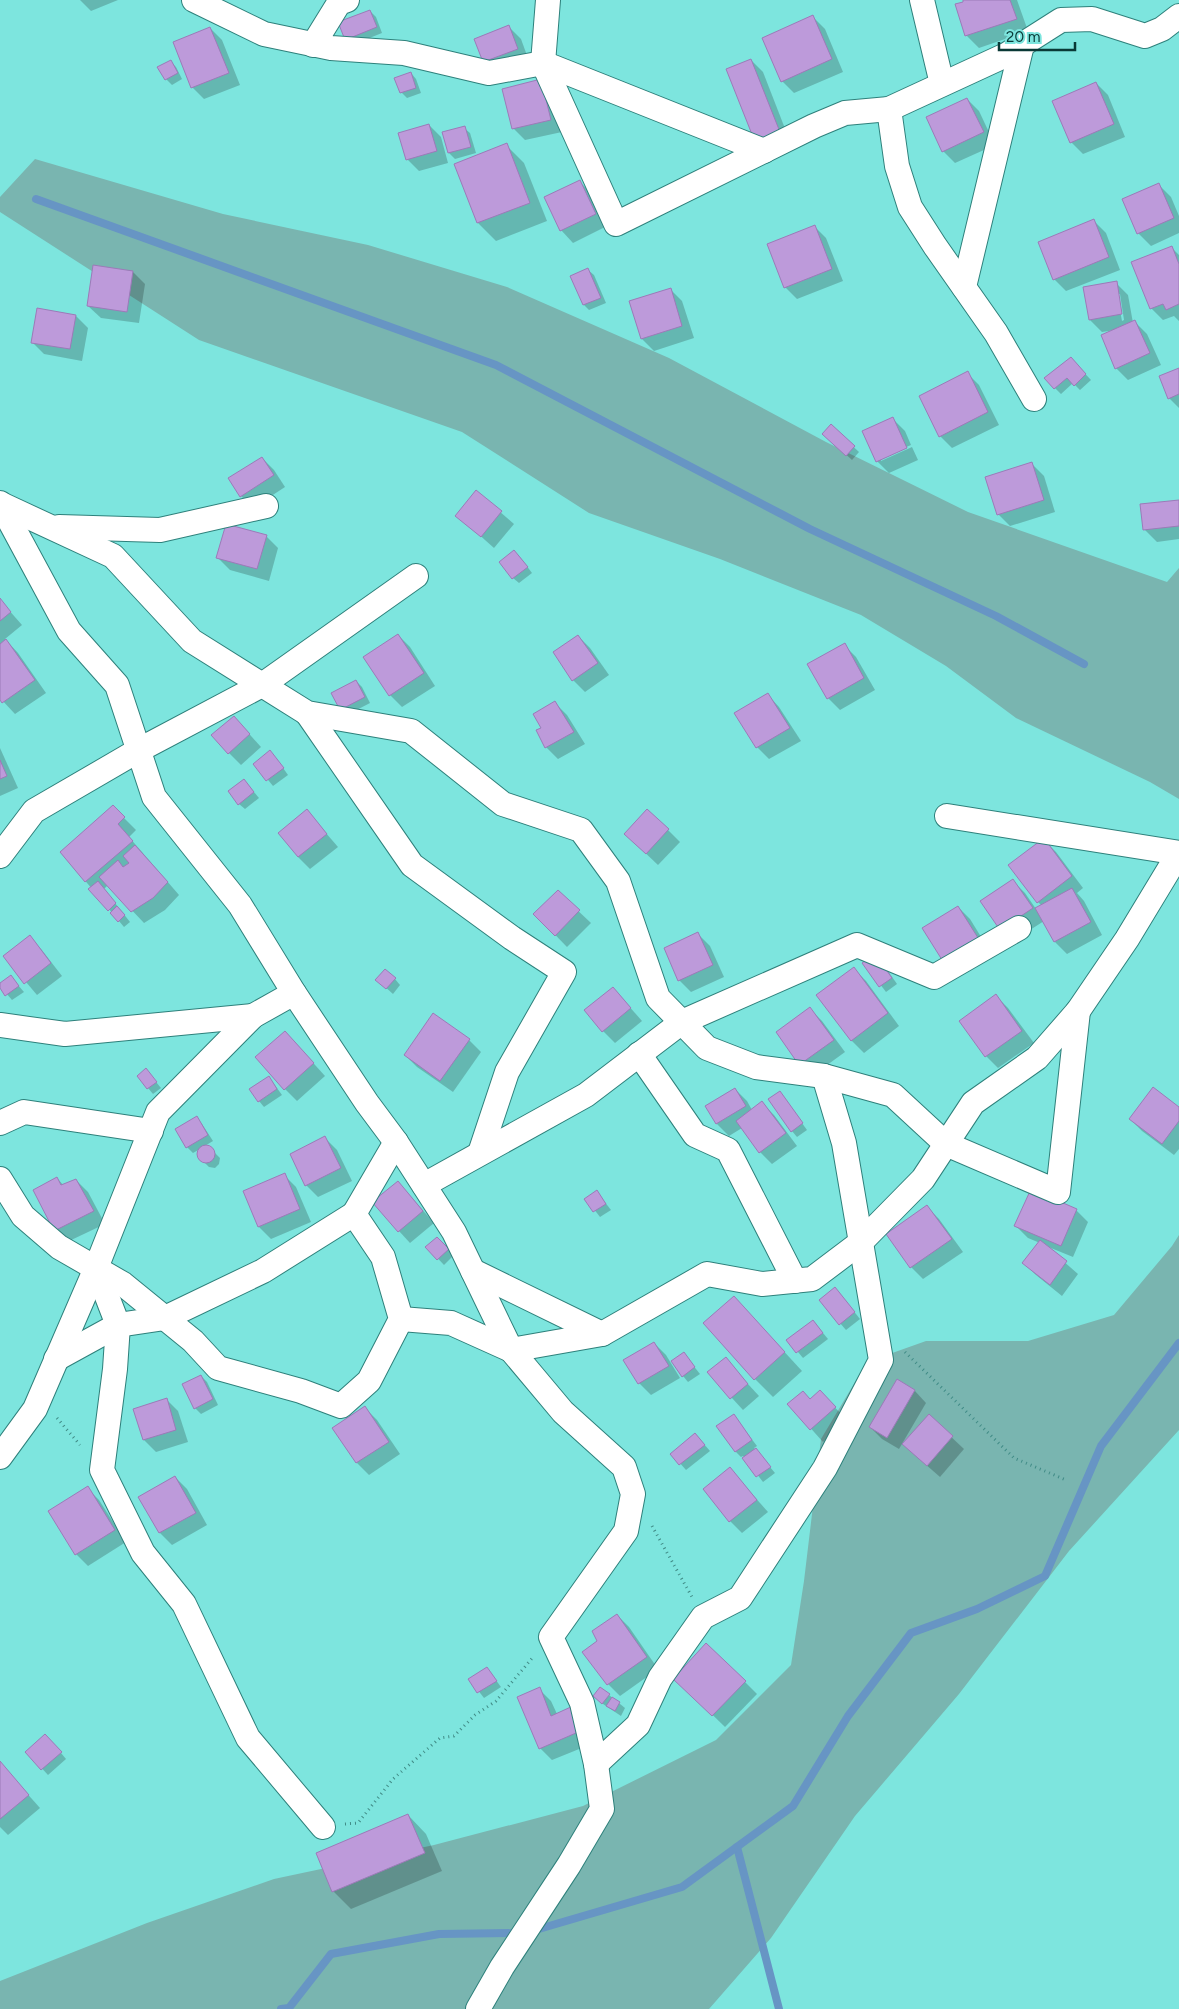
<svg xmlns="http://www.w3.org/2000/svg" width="1179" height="2009" viewBox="0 0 1179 2009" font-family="Figtree,sans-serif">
<rect width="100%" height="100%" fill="#7de5de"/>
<!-- green -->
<g fill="#79b5b0">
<polygon points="35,159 223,214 368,245 507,287 669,358 826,442 968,512 1167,582 1179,568 1179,799 1150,782 1016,718 946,666 861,615 720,559 589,513 462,432 199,340 0,212 0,197"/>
<polygon points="1179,1235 1179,1430 1069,1551 959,1694 855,1816 771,1938 709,2009 0,2009 0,1981 147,1923 274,1879 434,1845 583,1806 716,1740 791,1665 804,1581 821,1439 867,1362 926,1341 1028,1341 1114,1315 1172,1246"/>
</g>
<!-- shadow -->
<g fill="#0003" fill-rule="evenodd">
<polygon points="80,0 118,0 91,11"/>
<polygon points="964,0 1017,0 1028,31 979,48 967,36 957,5 965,3"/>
<polygon points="370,11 376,17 382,33 352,45 347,39"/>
<polygon points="813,17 825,29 843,72 794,93 782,81"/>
<polygon points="509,27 521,39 529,61 484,62"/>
<polygon points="210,28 222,40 240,85 204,99 192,87"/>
<polygon points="751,60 763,72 791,144 768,153"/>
<polygon points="170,61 176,67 182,79 172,85 166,79"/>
<polygon points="411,73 416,79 421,93 407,98 401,92"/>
<polygon points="540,80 562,132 525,140 513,128"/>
<polygon points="1096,83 1108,95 1125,137 1083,154 1071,142"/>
<polygon points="967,99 979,111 995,145 955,163 943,151"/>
<polygon points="429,125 441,137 448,163 419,171 407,159"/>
<polygon points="464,128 470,133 476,153 455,159 449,153 444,133"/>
<polygon points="506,145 524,163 547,221 496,241 478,223"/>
<polygon points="579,181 591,193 607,226 573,243 561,230 545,198"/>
<polygon points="1159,185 1171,197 1179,216 1179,233 1151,246 1139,234 1124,200"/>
<polygon points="1094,221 1106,233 1120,270 1066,291 1054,279"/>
<polygon points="814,226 826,238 843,281 797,299 785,287"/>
<polygon points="1172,248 1179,255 1179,321 1174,316 1163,320 1151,308"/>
<polygon points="94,267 133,272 145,284 139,323 101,318 88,306"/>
<polygon points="588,270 594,275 606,303 589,310 584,305"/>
<path d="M1116 283 1128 295 1133 323 1135 322 1147 334 1161 365 1128 380 1116 368 1115 330 1102 332 1090 320ZM1117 294H1120L1124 320 1122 321Z"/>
<polygon points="670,289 682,301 694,338 654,351 642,339 631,301"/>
<polygon points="76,316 88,328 82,361 44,354 32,342"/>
<polygon points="1076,364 1091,380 1080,390 1073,383 1061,394 1046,379"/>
<polygon points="1179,369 1179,408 1169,398"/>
<polygon points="967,373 979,385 999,425 952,448 940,436"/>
<polygon points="893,419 905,431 911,445 881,458 881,461 912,447 918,460 889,473 877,461"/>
<polygon points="831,426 859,452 852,460 824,434"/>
<polygon points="262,458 274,470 285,487 253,508 241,496"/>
<polygon points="1032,464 1044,476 1055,512 1010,526 998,514"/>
<polygon points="476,491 514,524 494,548 457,515"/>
<polygon points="1179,501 1179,539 1157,542 1145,530"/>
<polygon points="266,536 278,548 269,581 230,570 218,558"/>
<polygon points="520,557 532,573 519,583 513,578"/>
<polygon points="0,600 22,625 5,639 18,653 46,693 15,714 0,698"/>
<polygon points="398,635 410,647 435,686 402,707 390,695 365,657"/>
<polygon points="578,636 590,648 609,675 585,692 573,680"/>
<polygon points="844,645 856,657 875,690 840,710 828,698"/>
<polygon points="356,681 362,687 370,703 347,715 341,709"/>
<polygon points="768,695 779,707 801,741 769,759 757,747"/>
<polygon points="555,703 567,715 585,744 558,759 546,747 538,731 543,728"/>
<polygon points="234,717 261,747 241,765 229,753"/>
<polygon points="0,748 18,788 0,796"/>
<polygon points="276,758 288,775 273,786 255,764"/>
<polygon points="244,780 259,798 245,809 239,804"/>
<polygon points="113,807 136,830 129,837 179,895 165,910 144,923 108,885 104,889 130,922 124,927 61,852"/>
<polygon points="307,811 338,847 310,869 298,857"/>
<polygon points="668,830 680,842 658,865 638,846"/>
<polygon points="1044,840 1056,852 1083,888 1077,893 1084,901 1102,935 1067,954 1055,942 1044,921 1013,941 1013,881 1025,893 1036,909 1042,906 1038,902"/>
<polygon points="558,892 591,923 567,947 535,914"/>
<polygon points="958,907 970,919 991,953 945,962"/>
<polygon points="698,934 710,946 724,977 691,992 679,980"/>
<polygon points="29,937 41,949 62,976 37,995 4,956"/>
<polygon points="881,961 897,984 886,992 864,963"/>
<polygon points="854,969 866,981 899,1026 864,1053 852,1041 818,996"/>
<polygon points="11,977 24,992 12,1000 0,986"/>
<polygon points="395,979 400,985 393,994 383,985"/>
<polygon points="613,988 642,1021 615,1043 603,1031"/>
<polygon points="996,996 1008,1008 1034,1043 998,1068 986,1056 960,1021"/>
<polygon points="810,1009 822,1021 845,1052 812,1076 800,1064"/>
<polygon points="433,1015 469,1040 481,1052 453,1092 417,1067 405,1055"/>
<polygon points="297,1045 325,1076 297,1101 285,1089"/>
<polygon points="146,1070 161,1088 153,1094 148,1088"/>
<polygon points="269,1077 282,1095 264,1107 259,1101"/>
<polygon points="735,1089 747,1101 752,1110 762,1103 774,1115 797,1146 772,1164 760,1152 742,1128 729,1136 717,1124 707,1106"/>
<polygon points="780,1093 807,1130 797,1137 792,1131"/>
<polygon points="1179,1109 1179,1149 1174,1155 1142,1131 1130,1119"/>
<polygon points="197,1118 202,1124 213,1141 203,1147 210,1148 220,1158 219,1164 215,1168 209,1167 203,1161 199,1156 200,1149 193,1153 187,1147"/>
<polygon points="325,1138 337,1150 352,1181 318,1197 306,1185"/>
<polygon points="284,1175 296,1187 311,1222 271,1239 259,1227 244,1192"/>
<polygon points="57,1178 64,1186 76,1180 88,1192 105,1224 67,1242 55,1230"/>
<polygon points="398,1182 434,1223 410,1243 399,1231"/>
<polygon points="597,1192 611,1210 600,1217 586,1199"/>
<polygon points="927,1207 939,1219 963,1252 923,1279 911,1267"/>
<polygon points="1076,1210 1088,1222 1073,1257 1046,1246 1078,1274 1062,1296 1036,1275 1024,1263 1040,1243 1028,1238 1016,1226"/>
<polygon points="437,1238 454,1255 444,1265 427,1247"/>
<polygon points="840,1294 860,1319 846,1330 820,1300"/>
<polygon points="734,1297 802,1371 773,1397 755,1379"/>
<polygon points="813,1321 828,1339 803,1358 788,1340"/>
<polygon points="654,1343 666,1355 680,1378 651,1395 639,1383"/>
<polygon points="684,1354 700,1374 688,1382 683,1376"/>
<polygon points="725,1359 759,1396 743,1410 709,1373"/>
<polygon points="201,1376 207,1382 218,1405 201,1414 195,1408"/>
<polygon points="897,1381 915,1391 926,1403 899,1449 882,1439 870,1427"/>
<polygon points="820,1392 847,1420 823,1442 789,1404 811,1401"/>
<polygon points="166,1399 178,1411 188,1442 156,1452 144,1440 135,1409"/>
<polygon points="365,1408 377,1420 400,1454 369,1475 357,1463 334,1429"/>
<polygon points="734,1416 757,1446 754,1448 775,1473 763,1482 743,1456 741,1457 736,1452 718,1427"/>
<polygon points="929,1416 964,1449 940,1477 916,1456"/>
<polygon points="695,1434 710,1451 686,1470 672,1454"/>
<polygon points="730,1469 768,1512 742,1533 730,1521"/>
<polygon points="175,1477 187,1489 207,1525 172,1545 160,1533 140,1497"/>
<polygon points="87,1488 99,1500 126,1542 88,1566 76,1554"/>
<polygon points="617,1615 629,1627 658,1669 620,1696 608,1684 599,1641"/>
<polygon points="487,1668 501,1687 484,1698 470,1680"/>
<polygon points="745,1682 757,1694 725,1727 687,1690"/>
<polygon points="539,1689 551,1701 557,1714 594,1743 552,1760 540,1748"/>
<polygon points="609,1695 625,1708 621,1716 600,1702"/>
<polygon points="51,1741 66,1759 48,1775 27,1752"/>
<polygon points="0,1763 40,1808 8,1835 0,1827"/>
<polygon points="408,1815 426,1834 442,1871 351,1909 333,1891"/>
</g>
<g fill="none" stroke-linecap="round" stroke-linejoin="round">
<!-- stream -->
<g stroke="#6795c4" stroke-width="8">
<polyline points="36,199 496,365 810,529 996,616 1084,664"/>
<polyline points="737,1847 779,2009"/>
<polyline points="532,1931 682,1887 793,1806 848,1716 911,1633 977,1609 1045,1576 1101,1446 1179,1343"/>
<polyline points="281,2009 289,2008 331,1954 439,1934 519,1933"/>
</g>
</g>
<!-- building -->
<g fill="#bd9ada" stroke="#9c7ab8">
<polygon points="963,0 1010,0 1017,19 965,36 955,4 963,2"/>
<polygon points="370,10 377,27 345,40 338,22"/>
<polygon points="813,15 832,59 781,82 762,38"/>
<polygon points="509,25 518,49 483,62 474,39"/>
<polygon points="210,27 229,73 191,88 173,42"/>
<polygon points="751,59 780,132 755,142 726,69"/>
<polygon points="171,60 178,73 165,80 157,67"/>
<polygon points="411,72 416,88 400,93 394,78"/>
<polygon points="541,79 551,120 512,129 502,89"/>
<polygon points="1096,82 1114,124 1070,143 1052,101"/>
<polygon points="967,98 984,132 942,152 926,117"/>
<polygon points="429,124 437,151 406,160 398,133"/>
<polygon points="465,126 471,147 448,153 442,132"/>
<polygon points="507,143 530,203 477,223 454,164"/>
<polygon points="580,180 596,214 560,231 544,197"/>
<polygon points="1159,183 1174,218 1137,234 1122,199"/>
<polygon points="1094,219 1109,257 1053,280 1038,242"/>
<polygon points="815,225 832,269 784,288 767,244"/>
<polygon points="1172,246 1179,264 1179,304 1166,310 1163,304 1150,309 1131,262"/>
<polygon points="93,265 133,271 127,312 87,306"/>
<polygon points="588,268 601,298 583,305 570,276"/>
<polygon points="1117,281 1122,314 1089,320 1083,287"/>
<polygon points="671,288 682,326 641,339 629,301"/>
<polygon points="37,308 76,315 70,349 31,343"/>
<polygon points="1135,320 1150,353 1115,369 1101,335"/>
<polygon points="1071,357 1086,374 1074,386 1067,378 1054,389 1044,378"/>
<polygon points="1179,368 1179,394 1168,399 1159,376"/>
<polygon points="968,371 988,412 939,437 919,396"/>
<polygon points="893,417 907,448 876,462 862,431"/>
<polygon points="831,424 855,446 846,456 822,434"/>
<polygon points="262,457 274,475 240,497 228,478"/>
<polygon points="1032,462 1044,500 997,515 985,477"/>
<polygon points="476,490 502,511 481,537 455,516"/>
<polygon points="1179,500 1179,526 1143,530 1140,504"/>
<polygon points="226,524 267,535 257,569 216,558"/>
<polygon points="514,550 528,567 512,579 499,562"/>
<polygon points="0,598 11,612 0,621"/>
<polygon points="398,634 424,673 389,696 363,657"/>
<polygon points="578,635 598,663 572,681 553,652"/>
<polygon points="6,639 35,680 2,703 0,700 0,644"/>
<polygon points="845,643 864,678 827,699 807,664"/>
<polygon points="356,680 365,697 340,710 331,693"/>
<polygon points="768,693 790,728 756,748 734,713"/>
<polygon points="555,701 574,732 545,748 536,730 541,728 533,714"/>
<polygon points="234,716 250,734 228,754 211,735"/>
<polygon points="270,750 284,768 266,781 253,764"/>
<polygon points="0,760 7,776 0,779"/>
<polygon points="244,779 254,792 238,805 228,791"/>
<polygon points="113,805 125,817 118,824 133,841 85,882 60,852"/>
<polygon points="307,809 327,834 298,857 278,833"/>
<polygon points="647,809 669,829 646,854 624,834"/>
<polygon points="1044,838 1072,876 1037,903 1008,865"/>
<polygon points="135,845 168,882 153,898 131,912 99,877 118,860 123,867 129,863 123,856"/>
<polygon points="1013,879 1033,908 1000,930 980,901"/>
<polygon points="98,881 116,903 108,911 88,889"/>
<polygon points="1072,888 1091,922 1054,942 1035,908"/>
<polygon points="558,890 580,910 555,936 533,914"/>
<polygon points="117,906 125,915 118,922 110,913"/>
<polygon points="958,906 980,941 944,963 922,928"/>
<polygon points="698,932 713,965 678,981 664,948"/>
<polygon points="30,935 51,963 24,984 3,956"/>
<polygon points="875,954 892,978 879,987 862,963"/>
<polygon points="854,967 888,1013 851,1041 816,995"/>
<polygon points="385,969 396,978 386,989 375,980"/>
<polygon points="11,975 19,986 5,996 0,988 0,983"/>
<polygon points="613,987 631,1008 602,1032 584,1010"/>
<polygon points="996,994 1022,1031 985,1057 959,1021"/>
<polygon points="810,1007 834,1040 799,1065 776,1032"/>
<polygon points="433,1013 470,1039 440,1081 404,1055"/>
<polygon points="285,1031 314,1063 284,1090 255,1057"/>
<polygon points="146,1068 157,1082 147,1089 137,1076"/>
<polygon points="269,1076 277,1089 258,1102 249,1089"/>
<polygon points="1153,1087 1179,1107 1179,1121 1162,1144 1129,1119"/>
<polygon points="735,1088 746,1106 716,1124 705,1106"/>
<polygon points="780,1091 803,1123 791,1132 768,1099"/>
<polygon points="762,1101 786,1133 759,1153 736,1121"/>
<polygon points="197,1116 208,1135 186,1148 175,1129"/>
<polygon points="325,1136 341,1168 305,1186 290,1154"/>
<circle cx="206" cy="1154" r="9"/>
<polygon points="285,1173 300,1209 258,1227 243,1191"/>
<polygon points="57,1177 61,1185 76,1179 94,1211 54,1231 33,1190"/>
<polygon points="398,1181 423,1211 398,1232 372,1202"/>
<polygon points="1031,1189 1077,1209 1061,1246 1014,1226"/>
<polygon points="597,1190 606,1204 593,1212 584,1199"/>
<polygon points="927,1205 952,1239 910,1268 886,1234"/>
<polygon points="437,1237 449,1249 437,1260 425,1247"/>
<polygon points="1040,1240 1067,1261 1050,1285 1022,1263"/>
<polygon points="835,1287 855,1312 839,1325 819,1300"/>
<polygon points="734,1296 785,1352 754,1380 703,1323"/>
<polygon points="813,1320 823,1333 796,1353 786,1340"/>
<polygon points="654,1342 669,1366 638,1384 623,1360"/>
<polygon points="684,1352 695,1367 682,1377 671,1361"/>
<polygon points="726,1357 748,1384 730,1399 707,1372"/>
<polygon points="201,1375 213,1399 194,1409 182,1384"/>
<polygon points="897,1379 915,1390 887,1438 869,1427"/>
<polygon points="820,1390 836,1407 810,1430 787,1404 803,1391 810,1399"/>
<polygon points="167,1398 176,1430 143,1440 133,1409"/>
<polygon points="365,1406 389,1442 356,1463 332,1428"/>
<polygon points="734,1414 752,1440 735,1452 716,1426"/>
<polygon points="929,1414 953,1436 927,1466 902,1444"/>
<polygon points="695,1433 705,1445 679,1465 670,1454"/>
<polygon points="756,1448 771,1467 756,1477 742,1458"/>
<polygon points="730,1467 757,1500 729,1522 703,1489"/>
<polygon points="175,1476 196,1513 159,1533 138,1497"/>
<polygon points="88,1486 115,1530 75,1555 48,1511"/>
<polygon points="617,1614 647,1657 607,1685 582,1652 597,1641 592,1631"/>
<polygon points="706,1643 746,1681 712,1716 673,1679"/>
<polygon points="487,1667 497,1681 477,1693 468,1679"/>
<polygon points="540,1687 551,1716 573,1706 583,1730 539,1749 517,1697"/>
<polygon points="600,1687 610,1694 602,1704 593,1696"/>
<polygon points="612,1697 620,1702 615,1711 606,1706"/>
<polygon points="45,1734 62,1752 41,1770 25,1752"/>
<polygon points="0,1761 29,1795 0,1819"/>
<polygon points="408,1814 425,1853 332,1892 316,1853"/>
</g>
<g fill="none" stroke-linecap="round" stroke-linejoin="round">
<defs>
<g id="street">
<polyline points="194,0 264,34 331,48 404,53 489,73 543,63 764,151"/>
<polyline points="548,0 543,63 616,224 814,126 845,113 889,109 1006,55 1061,20 1092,19 1145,36 1162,29 1179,16"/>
<polyline points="922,0 942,84"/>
<polyline points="313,45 339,3 347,0"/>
<polyline points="889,109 897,166 910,207 935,246 996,333 1034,399"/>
<polyline points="964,287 1022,45"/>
<polyline points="0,503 69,631 117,685 154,797 240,905 294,993 367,1103 396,1142 454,1232 511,1350 563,1412 624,1467 633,1494 626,1531 551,1637 582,1703 596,1764 602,1809 569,1865 502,1967 478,2009"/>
<polyline points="3,505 113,556 192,641 307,713 411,731 503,804 581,830 618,881 658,998 707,1048 756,1067 824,1076 893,1095 946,1144 1058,1192 1078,1011"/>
<polyline points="59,527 160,530 266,506"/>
<polyline points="307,713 412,865 512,938 564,972 507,1072 480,1153"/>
<polyline points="947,816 1179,853"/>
<polyline points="0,856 34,811 139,750 262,685 416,576"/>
<polyline points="0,1025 65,1034 253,1016"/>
<polyline points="639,1054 695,1135 728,1150 795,1281"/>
<polyline points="0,1123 24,1112 151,1131"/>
<polyline points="0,1179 23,1216 59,1247 123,1284 193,1341 218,1368 301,1391 341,1406 369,1381 401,1319 383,1257 354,1214 396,1142"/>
<polyline points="424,1185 586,1095 682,1022 857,945 934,977 1019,928"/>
<polyline points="96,1268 118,1325 115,1369 102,1470 143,1553 184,1604 248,1738 323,1827"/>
<polyline points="473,1271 602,1334"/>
<polyline points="401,1319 451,1323 511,1350 602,1334 707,1274 762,1284 812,1279 861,1242 923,1179 973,1103 1037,1058 1078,1011 1127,939 1179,853"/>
<polyline points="56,1359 118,1325 165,1318 263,1271 354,1214"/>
<polyline points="0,1457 35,1409 96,1268 158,1112 253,1016 294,993"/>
<polyline points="596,1764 638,1725 660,1678 703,1617 740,1598 825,1468 881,1360 844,1143 824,1076"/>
</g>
</defs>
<!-- street casing -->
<use href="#street" stroke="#2e807b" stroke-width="26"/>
<!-- path -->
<g stroke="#408b86" stroke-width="3" stroke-dasharray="1 4" stroke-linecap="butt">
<polyline points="905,1352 1014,1458 1066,1480"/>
<polyline points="57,1418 80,1445"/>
<polyline points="652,1526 692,1597"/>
<polyline points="345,1824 358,1823 393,1779 440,1738 454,1736 475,1715 496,1701 534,1656"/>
</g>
<!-- street -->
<use href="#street" stroke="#fff" stroke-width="24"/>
</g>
<!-- scale -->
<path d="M999 42v8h76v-8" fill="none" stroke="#093936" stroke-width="2.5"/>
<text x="1006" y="42" font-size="15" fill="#093936" stroke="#7de5de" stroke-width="4" paint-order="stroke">20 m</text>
</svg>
